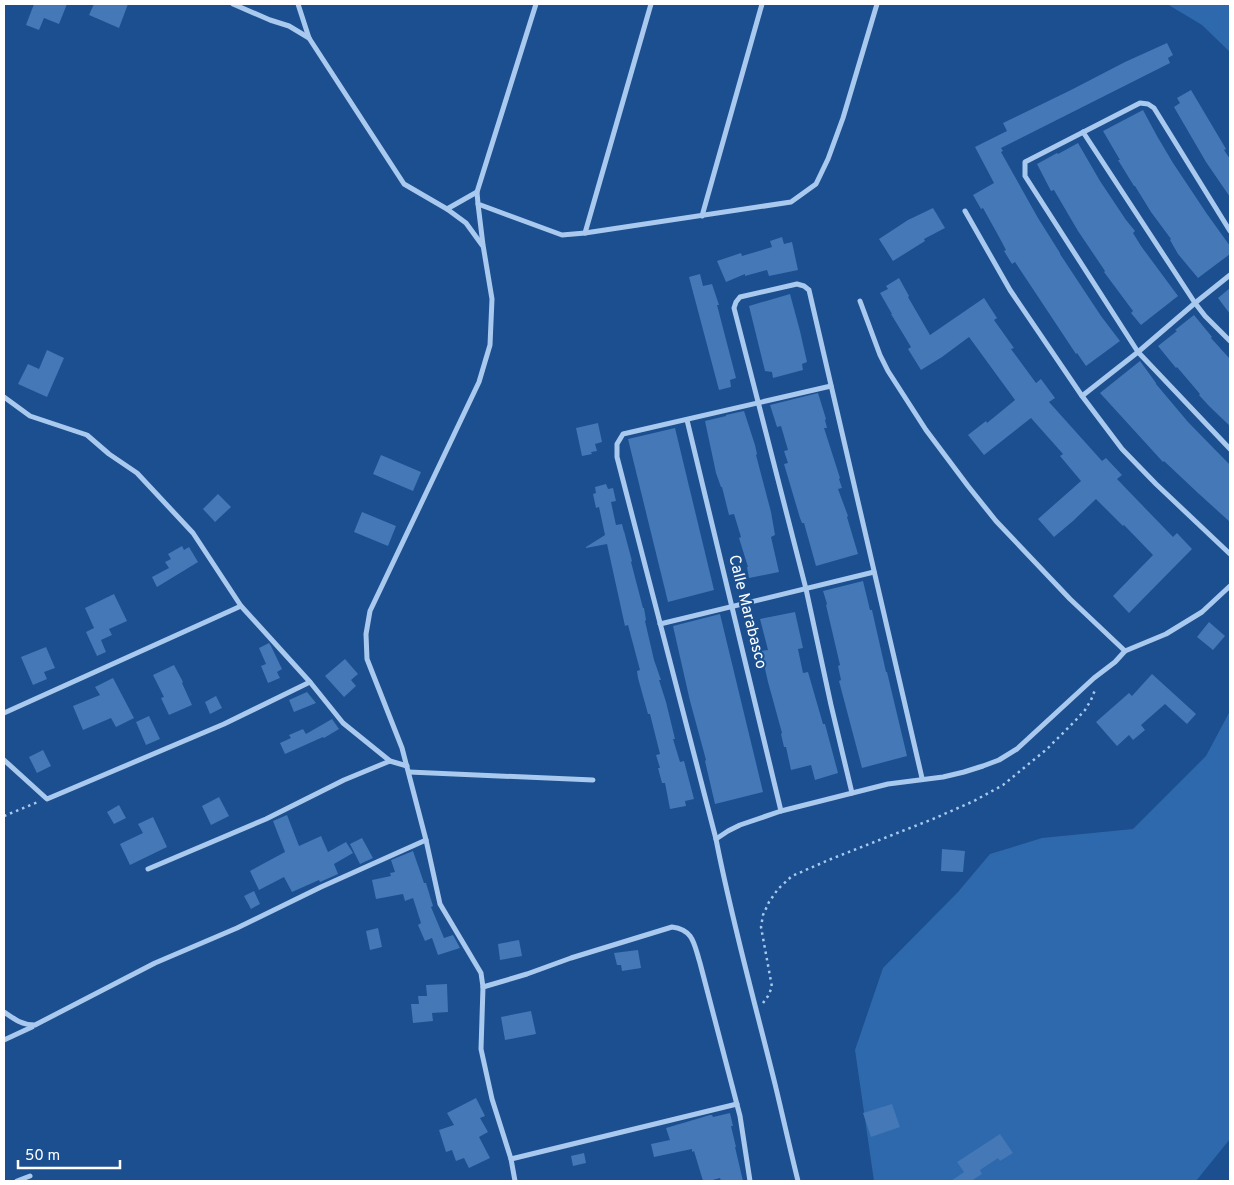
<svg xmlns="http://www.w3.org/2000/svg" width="1234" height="1185" viewBox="0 0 1234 1185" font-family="Overpass,sans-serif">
<rect width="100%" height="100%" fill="#1b4f8f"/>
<!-- green -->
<g fill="#2e69ad">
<polygon points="1167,4 1230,4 1230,52 1202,25"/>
<polygon points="1230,711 1230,1139 1196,1181 874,1181 855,1050 883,968 958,892 990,854 1042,838 1133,829 1206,756"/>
</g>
<!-- building -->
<g fill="#4478b7">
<polygon points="34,4 67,4 59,24 44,18 39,30 26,25"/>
<polygon points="94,4 128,4 119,28 89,15"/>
<polygon points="1167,43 1173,55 1168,58 1170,63 1001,148 1003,151 1001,152 1038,218 1060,253 1060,254 1101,316 1120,341 1086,366 1077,353 1076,354 1015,262 1012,264 1004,251 1006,250 998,235 983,208 981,209 973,195 994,183 975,147 1007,131 1003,123 1071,90 1125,62"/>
<polygon points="1191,90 1226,149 1224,150 1230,159 1230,197 1206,162 1174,107 1180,103 1177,98"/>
<polygon points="1143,110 1157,136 1173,163 1207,214 1230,246 1230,254 1198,278 1178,254 1170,240 1171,239 1151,212 1135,186 1134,186 1118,160 1120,160 1103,131"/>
<polygon points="1078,143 1100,181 1126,220 1135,231 1133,233 1141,246 1178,296 1141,325 1131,313 1133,311 1104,272 1105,271 1078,231 1054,190 1051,191 1037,164 1057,153 1058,154"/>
<polygon points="933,208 945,228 924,239 925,241 893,261 879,239 908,220"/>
<polygon points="782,237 784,244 792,242 798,270 769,276 767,270 745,276 745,274 726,282 717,261 741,253 742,256 772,247 770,241"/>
<polygon points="700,274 703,286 712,284 719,305 717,305 736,378 730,380 731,387 719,390 689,277"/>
<polygon points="899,278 909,296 908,297 930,335 984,298 997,318 994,320 1014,348 1011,349 1036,383 1041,379 1055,398 1049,402 1102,461 1106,458 1122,475 1117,479 1143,506 1173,537 1177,533 1192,549 1129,613 1113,596 1153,555 1124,525 1123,526 1096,499 1073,521 1054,537 1038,519 1081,481 1060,456 1063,454 1031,418 984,455 968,435 986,421 987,423 1015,400 969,337 942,357 921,370 908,349 911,347 891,314 892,314 880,293 888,289 886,286"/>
<polygon points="1230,288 1230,314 1218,298"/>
<polygon points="790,294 800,331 807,362 802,364 803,370 773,378 772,372 765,371 749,306"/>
<polygon points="1194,315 1212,337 1211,338 1230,359 1230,426 1209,406 1199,395 1200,394 1177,367 1176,368 1158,346 1177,331 1175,330"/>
<polygon points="47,350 64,358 47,397 18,384 28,364 39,369"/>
<polygon points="1140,361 1156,383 1156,384 1188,422 1230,465 1230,522 1198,493 1164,461 1163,462 1100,393"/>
<polygon points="818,393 826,419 825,420 827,428 824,428 840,478 839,479 842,488 838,489 848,516 847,517 858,554 816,566 804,523 802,523 800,518 784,464 788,463 784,451 788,450 781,426 777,427 770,405"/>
<polygon points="744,411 755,445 757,454 756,455 771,512 775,535 771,537 779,572 749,578 747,567 748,567 739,538 741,537 734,514 729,515 722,487 721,487 716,473 705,421 726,416 726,415"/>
<polygon points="598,423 602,442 595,444 597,451 591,452 592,454 582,456 576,428"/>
<polygon points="675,428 714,590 668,602 628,439"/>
<polygon points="381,455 421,472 413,491 373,474"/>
<polygon points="606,484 608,489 613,488 616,501 611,502 616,525 622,524 624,532 624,531 632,561 631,562 643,608 644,608 646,620 645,621 654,660 661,680 659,680 666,702 675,739 673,739 680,762 684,761 694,799 685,801 686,806 670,809 665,783 662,783 658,768 660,768 656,755 660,754 650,714 648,714 638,678 637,671 640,670 628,625 625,626 607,544 586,548 586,547 605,535 599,507 596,508 593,494 596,493 595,487"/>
<polygon points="218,494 231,507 215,522 203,509"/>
<polygon points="362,512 396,526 388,546 354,532"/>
<polygon points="182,546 184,550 189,547 198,562 157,587 152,577 169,568 165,562 171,559 168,554"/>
<polygon points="863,581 870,610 872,610 886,672 887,672 907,756 862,768 839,681 841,680 838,666 840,665 826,605 827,604 823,591"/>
<polygon points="114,594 127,621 109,629 112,635 101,640 106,652 97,656 86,632 94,628 85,608"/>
<polygon points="795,612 803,648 798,649 803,673 808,672 823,724 825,724 838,773 815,780 811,765 791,770 786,747 784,747 781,734 782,733 768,682 761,651 768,650 760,619"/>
<polygon points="720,614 763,792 715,804 705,761 706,760 690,701 673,626"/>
<polygon points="1209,622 1225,636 1213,650 1197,637"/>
<polygon points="269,643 271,646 282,669 277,672 280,678 268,683 261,666 266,664 259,648"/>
<polygon points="46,647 55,668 44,672 47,679 33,685 21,657"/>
<polygon points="345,659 358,674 351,680 356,686 344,697 325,676"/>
<polygon points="174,665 183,682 182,683 192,705 169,715 161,698 164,697 153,675"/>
<polygon points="1152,674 1196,714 1187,724 1165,704 1141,725 1145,730 1133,740 1129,735 1117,746 1096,722 1129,693 1132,696"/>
<polygon points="113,678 134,718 116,727 111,718 83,730 73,706 100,695 95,687"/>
<polygon points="307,692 316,703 294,712 289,700"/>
<polygon points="216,696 222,708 210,714 205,702"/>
<polygon points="149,716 160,739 146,745 136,722"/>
<polygon points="332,719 339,729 324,738 323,737 285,754 280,743 291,738 289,735 303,729 306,734"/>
<polygon points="43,750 51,766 37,773 29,757"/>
<polygon points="219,797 229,816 211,825 202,806"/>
<polygon points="119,805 126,818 114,824 107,812"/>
<polygon points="287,815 299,846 321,836 328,852 346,842 353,853 334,864 338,874 320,882 319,880 292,892 284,877 259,890 250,871 285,852 273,821"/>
<polygon points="153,817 167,847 130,865 120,844 143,833 138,824"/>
<polygon points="362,838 373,858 360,864 350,844"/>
<polygon points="942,849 965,851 963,872 941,871"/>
<polygon points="413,851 424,883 426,883 433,906 431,907 444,938 453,935 460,948 438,955 432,938 425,941 418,925 421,923 413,898 405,901 403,894 376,899 372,880 391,876 390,873 395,872 391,860"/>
<polygon points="254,891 260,904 251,909 244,896"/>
<polygon points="378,928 382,947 370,950 366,931"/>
<polygon points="519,940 522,956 500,960 498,944"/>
<polygon points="638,950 641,968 622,971 621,965 617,965 614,953"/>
<polygon points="447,984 448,1012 432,1013 433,1021 413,1023 411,1004 419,1004 418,996 427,996 426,985"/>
<polygon points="531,1011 536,1034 505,1040 501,1017"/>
<polygon points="476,1098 485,1116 480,1118 488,1132 479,1137 490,1158 469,1168 464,1158 456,1161 452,1150 446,1152 439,1130 454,1125 447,1113"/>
<polygon points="892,1104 900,1127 871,1137 863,1113"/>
<polygon points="730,1113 733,1126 731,1126 736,1147 735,1147 743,1181 721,1181 720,1178 709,1181 703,1181 694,1151 692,1152 692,1149 654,1157 651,1144 670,1140 666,1128 710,1115 712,1115 713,1117"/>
<polygon points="1000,1134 1013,1153 1000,1161 998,1158 980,1170 982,1174 971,1181 951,1181 964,1172 957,1162"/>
<polygon points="584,1153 586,1163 573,1166 571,1156"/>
</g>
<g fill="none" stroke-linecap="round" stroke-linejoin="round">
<!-- path -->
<g stroke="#a9c9ee" stroke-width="2.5" stroke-dasharray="2.5 4" stroke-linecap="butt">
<polyline points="4,816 38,802"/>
<polyline points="763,1003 768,996 772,987 761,927 763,915 769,902 778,889 792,876 831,859 933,819 974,801 1003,785 1047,749 1075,721 1085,710 1091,700 1095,690"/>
</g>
<!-- minor -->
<g stroke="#a9c9ee" stroke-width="5">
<polyline points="233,4 270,20 289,26 309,38"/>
<polyline points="298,4 309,38 404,184 447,209 466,223 482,245"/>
<polyline points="1083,132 1195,303 1205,316 1230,341"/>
<polyline points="477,192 536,4"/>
<polyline points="478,204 483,245 492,299 490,345 479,382 370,611 366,634 367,659 402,748 426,840 440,904 481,973 483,987 481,1049 492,1099 511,1159 515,1181"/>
<polyline points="447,209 477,192 478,204 562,235 585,233 791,202 816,184 828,159 843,118 877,4"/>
<polyline points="965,211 1010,290 1082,396 1122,449 1156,484 1230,554"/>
<polyline points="702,216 762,4"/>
<polyline points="1230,231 1154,108 1148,104 1140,103 1025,162 1025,176 1138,352 1230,449"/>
<polyline points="585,233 651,4"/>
<polyline points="860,301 880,355 888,371 926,430 968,486 996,521 1070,599 1125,651"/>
<polyline points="1082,396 1138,352 1195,303 1230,275"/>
<polyline points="4,397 30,416 87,435 109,454 137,473 193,533 241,606 310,682 343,723 390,761 407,766"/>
<polyline points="687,420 781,811"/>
<polyline points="660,624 874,572"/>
<polyline points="4,713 241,606"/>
<polyline points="4,760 47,799 224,724 310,682"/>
<polyline points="409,772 593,780"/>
<polyline points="852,793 831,705 806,589 734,308 736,302 740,297 797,284 804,286 809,290 922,778"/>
<polyline points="716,839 728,831 740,825 781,811 888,784 943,777 964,772 983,766 999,760 1017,749 1094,678 1115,662 1125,651 1166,634 1202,612 1230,586"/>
<polyline points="148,869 266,819 344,780 390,761"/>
<path d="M483 987 527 974 571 958 672 927C694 930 694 944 700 963L740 1116 750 1181"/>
<path d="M4 1012C14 1019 22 1025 35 1025L155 963 237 928 321 887 426 840"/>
<polyline points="4,1040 32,1027"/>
<polyline points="511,1159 737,1104"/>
<polyline points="17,1181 30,1176"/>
<path d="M798 1181C790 1149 783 1117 775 1084 755 1003 732 922 716 839L617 457V444L623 434 831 386"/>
</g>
</g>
<g text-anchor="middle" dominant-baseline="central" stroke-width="4" stroke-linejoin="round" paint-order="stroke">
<!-- street labels -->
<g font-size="16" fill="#fff" stroke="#1b4f8f">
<text transform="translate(747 612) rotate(76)">Calle Marabasco</text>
</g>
</g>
<!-- border -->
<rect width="1234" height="1185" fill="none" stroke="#ffffff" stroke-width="10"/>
<!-- scale -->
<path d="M18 1160v8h102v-8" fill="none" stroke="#ffffff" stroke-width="2.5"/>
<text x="25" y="1160" font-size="15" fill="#ffffff" stroke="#1b4f8f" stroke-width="4" paint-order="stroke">50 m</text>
</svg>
